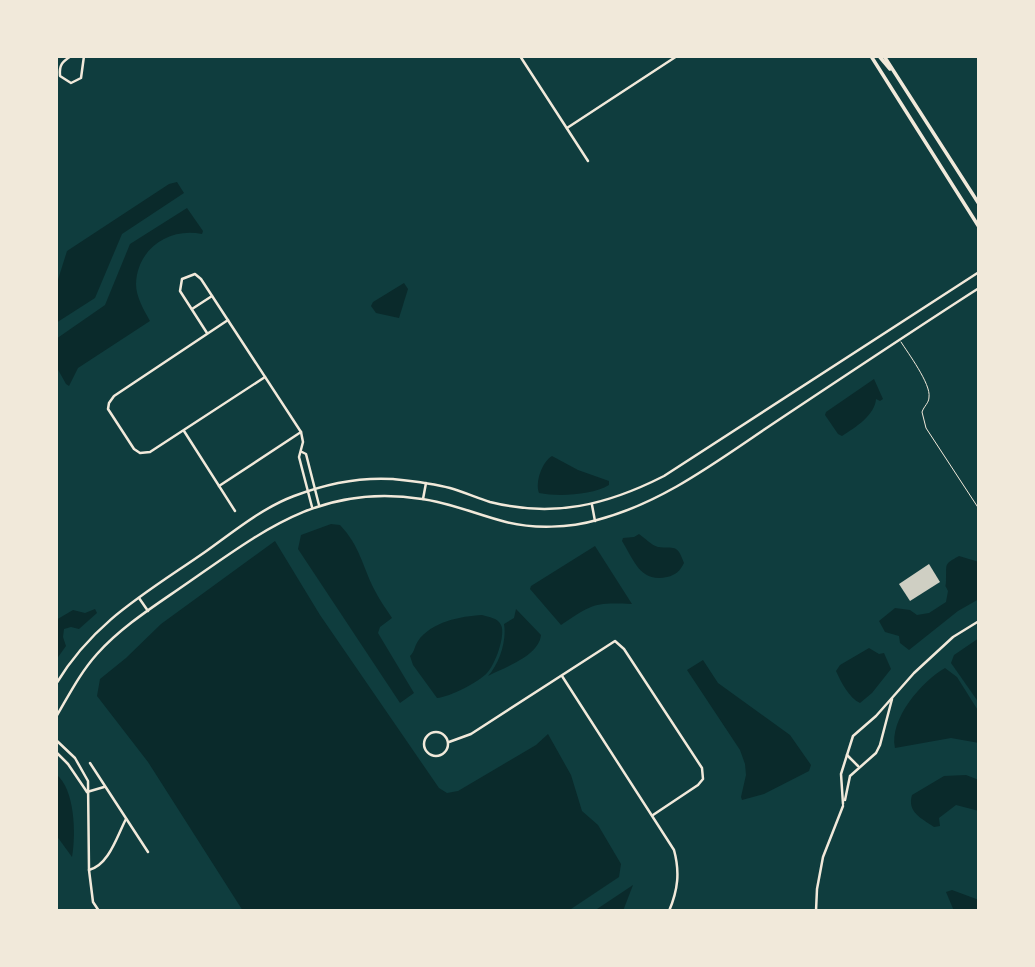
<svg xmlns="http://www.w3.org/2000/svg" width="1035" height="967" viewBox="0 0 1035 967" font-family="Manrope,sans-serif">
<rect width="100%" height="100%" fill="#0f3d3e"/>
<!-- water -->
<g fill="#0a2a2b">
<polygon points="177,182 184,193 122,234 95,298 56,323 56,286 67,251 169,184"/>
<path d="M187 208 203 231 202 234C169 227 137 249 136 284 136 297 144 310 150 321L78 368 69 386 66 384 56 366V339L105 305 130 244Z"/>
<polygon points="404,283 408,289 399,318 376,313 371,306 373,302"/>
<path d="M874 379 883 399 880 401 876 399C875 415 856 427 842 436L838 434 825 415 826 412Z"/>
<path d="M552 456 578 470 609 481V485C592 495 559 497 539 493 535 482 542 462 552 456Z"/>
<path d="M331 524 340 525C360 546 362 565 374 589 379 599 386 609 392 618L380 627 378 633 414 693 400 703 298 549 301 535Z"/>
<path d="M639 534C645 538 651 545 658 547 674 549 677 543 684 563 680 571 676 575 667 577 640 583 634 560 622 541L623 538 634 537Z"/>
<polygon points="275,541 320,615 439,788 447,793 458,791 536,745 548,734 571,775 582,811 598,825 621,864 619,877 568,911 243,911 148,762 97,696 100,679 126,658 161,624"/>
<path d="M595 546 632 604C594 602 592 604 561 625L530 589 531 586Z"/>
<path d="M959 556 979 562V599L958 611 909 650 900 643 899 636 885 632 879 621 895 608 910 610 917 615 929 613 946 602 948 591C944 582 946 590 946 579 947 563 943 565 959 556Z"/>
<polygon points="95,609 97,613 79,629 71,627 64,629 63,637 66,646 56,660 56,620 73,610 85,613"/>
<path d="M516 609 541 635C539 656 505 667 488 676 499 664 507 641 504 624L514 618Z"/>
<path d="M482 615C489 617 498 618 501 625 506 635 495 665 487 673 479 682 450 697 437 698L413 665 410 656C415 651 414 647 418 641 431 622 461 616 482 615Z"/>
<polygon points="979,638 979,703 951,663 954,655"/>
<path d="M869 648 879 654 884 653 891 669 872 693 860 703C849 698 841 682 836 671L840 665Z"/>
<polygon points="703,660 718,683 790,735 811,765 809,771 764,794 742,800 741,797 746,775 745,764 740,750 687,670"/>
<path d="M945 668 957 677 979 712V743L951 738 895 748C889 719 922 681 945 668Z"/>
<path d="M56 774C75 789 76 834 72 857L56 835Z"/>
<path d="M966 775 979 780V811L956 805 939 818 940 826 934 827C921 818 907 812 912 795L944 776Z"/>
<polygon points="633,885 623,911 594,911"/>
<polygon points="952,890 979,900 979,911 954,911 946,892"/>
</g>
<!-- building -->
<polygon fill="#cfcfc3" points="929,564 940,582 910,601 899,584"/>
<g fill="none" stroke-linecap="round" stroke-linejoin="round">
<!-- service -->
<path stroke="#f1e9da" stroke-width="1" d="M901 342C908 353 931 384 929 397 929 403 924 406 922 412L926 428 979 509"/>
<!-- minor -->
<g stroke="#f1e9da" stroke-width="2.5">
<path d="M71 56C62 62 59 65 60 76L71 83 81 78 84 56"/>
<polyline points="520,56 588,161"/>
<polyline points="567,128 677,56"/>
<polyline points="192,309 212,296"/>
<polyline points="228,320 114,396 109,403 108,409 134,449 140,453 150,452 265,377"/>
<polyline points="207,333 180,291 182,279 195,274 201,279 301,432 303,442 299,457 312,507"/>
<polyline points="184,431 235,511"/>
<polyline points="302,452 306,454 319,505"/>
<polyline points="219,486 301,432"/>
<polyline points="423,499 426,483"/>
<polyline points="592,505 595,521"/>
<polyline points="139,598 148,611"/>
<path d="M562 676 674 850C680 872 678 890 669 911"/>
<circle cx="436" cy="744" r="12"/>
<polyline points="56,740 75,758 88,781 89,870 93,902 99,911"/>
<polyline points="449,742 471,734 615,641 624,649 702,768 703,779 698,785 653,815"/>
<polyline points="56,752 68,764 87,792"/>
<polyline points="847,755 858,766"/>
<polyline points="90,763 148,852"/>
<polyline points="87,792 104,787"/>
<polyline points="845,800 850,776 876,753 880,745 892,699"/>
<polyline points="843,804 841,774 853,736 876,716 914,673 953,637 979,621"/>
<path d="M89 870C109 865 117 836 126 819"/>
<polyline points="816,911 817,889 823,857 843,806"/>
</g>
<!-- tertiary -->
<g stroke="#f1e9da" stroke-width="2.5">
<path d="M56 684C94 621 146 593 205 552 233 532 262 508 294 496 325 484 360 477 393 479 412 481 432 483 450 488 464 492 477 498 490 502 554 518 607 505 664 476L979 272"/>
<path d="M56 717C69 695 80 673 97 654 122 626 156 605 186 584 264 530 322 483 422 499 451 503 478 515 506 522 533 529 570 528 597 520 662 503 716 462 771 425 840 379 909 333 979 288"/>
</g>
<!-- secondary -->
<g stroke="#f1e9da" stroke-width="3.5">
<polyline points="871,56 979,227"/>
<polyline points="879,56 890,69"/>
<polyline points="884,56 979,204"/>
</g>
</g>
<!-- border -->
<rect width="1035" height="967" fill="none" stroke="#f1e9da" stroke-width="116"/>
</svg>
